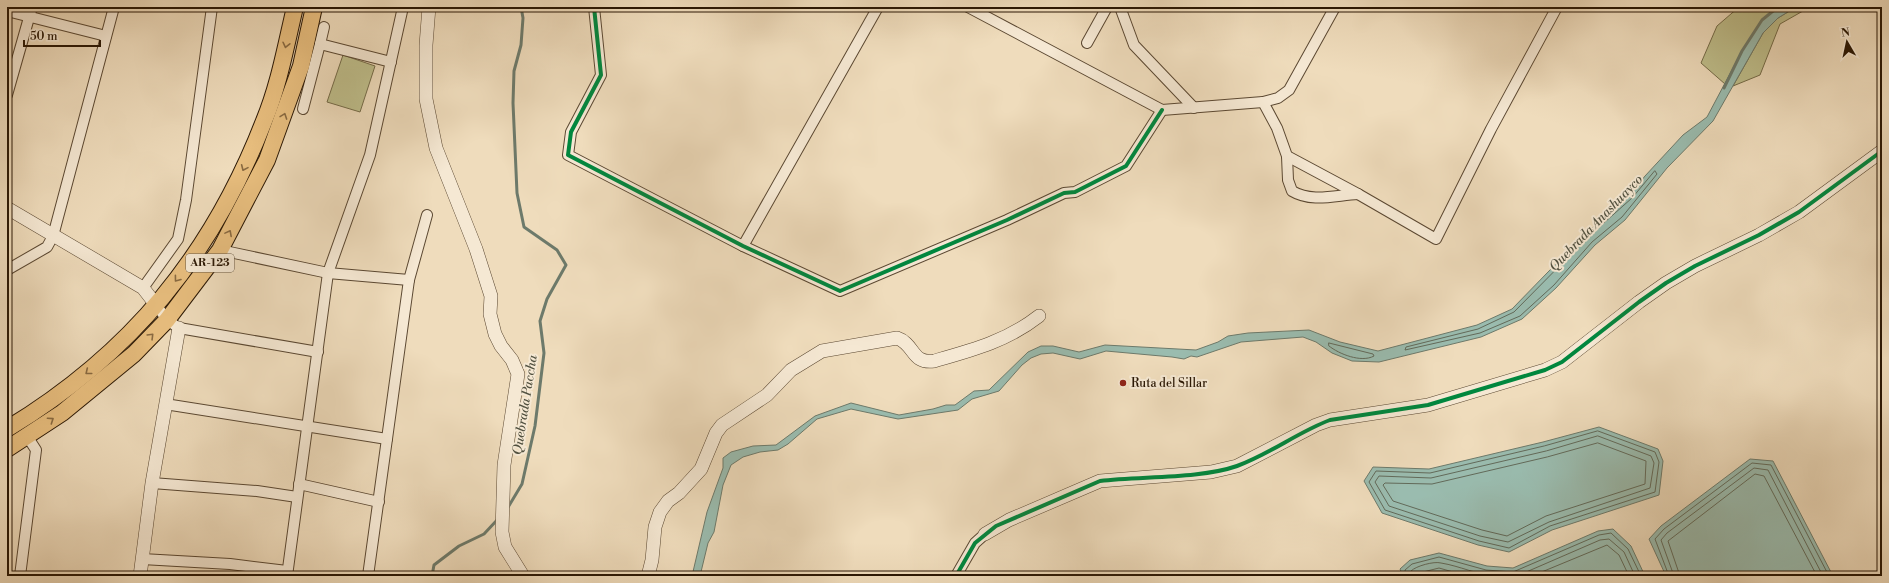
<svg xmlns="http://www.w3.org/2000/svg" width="1889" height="583" viewBox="0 0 1889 583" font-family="'Libre Bodoni',serif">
<rect width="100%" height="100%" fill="#efdcbc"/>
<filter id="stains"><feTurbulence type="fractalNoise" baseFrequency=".005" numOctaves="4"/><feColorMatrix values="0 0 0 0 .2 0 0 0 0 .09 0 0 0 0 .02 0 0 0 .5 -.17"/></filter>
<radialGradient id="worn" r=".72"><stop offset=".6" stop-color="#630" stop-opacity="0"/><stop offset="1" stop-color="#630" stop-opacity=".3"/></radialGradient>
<!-- green -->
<g fill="#bfbf8c" stroke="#746b48">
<path d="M1739 7H1778C1752 29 1741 55 1725 84L1701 63 1717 26Z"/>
<polygon points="1796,7 1810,7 1780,24 1760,75 1733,86 1763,33 1778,18"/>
<polygon points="343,55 375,66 360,112 327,102"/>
</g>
<!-- water -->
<g fill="#9abcaf" stroke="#6d7a6b">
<polygon points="1778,7 1796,7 1778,18 1763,33 1713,121 1667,168 1625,220 1595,245 1556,288 1522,319 1481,337 1379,362 1352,361 1332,353 1316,342 1303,337 1241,342 1197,357 1191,356 1184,359 1172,357 1106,351 1080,359 1053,353 1041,354 1031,358 1022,365 999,391 972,399 958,410 898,419 851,409 817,419 788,444 778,450 760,452 743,457 731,465 723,485 714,532 708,543 700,576 692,576 707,512 723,468 723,458 731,452 753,446 776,445 815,416 851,403 899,415 933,409 946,405 955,405 974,391 989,390 1028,352 1041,346 1053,346 1079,352 1105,345 1196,350 1218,342 1228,336 1248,333 1309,330 1340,342 1378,351 1477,325 1512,309 1585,234 1630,195 1645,176 1683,135 1707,117 1742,51 1762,20"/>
<polygon points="1599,427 1658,449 1663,461 1659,495 1552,530 1509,552 1478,545 1382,513 1364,481 1373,467 1429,469 1543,442"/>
<polygon points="1750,459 1773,461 1833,576 1666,576 1649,539 1661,526"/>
<polygon points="1613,529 1631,546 1645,576 1403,576 1400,569 1410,560 1439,553 1487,566 1513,568 1598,531"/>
</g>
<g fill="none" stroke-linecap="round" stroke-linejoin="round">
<!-- shore -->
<g stroke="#626a5a" stroke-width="1">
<polygon points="1655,171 1657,174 1622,217 1592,242 1554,285 1520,316 1480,333 1405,350 1406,347 1478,329 1514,312 1588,237 1632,198"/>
<path d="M1329 343 1373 354 1374 356C1361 363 1339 354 1329 346Z"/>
<polygon points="1598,431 1655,452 1659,462 1655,492 1550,526 1509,548 1479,541 1385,510 1369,482 1376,471 1430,473 1544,446"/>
<polygon points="1598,436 1651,456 1654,463 1650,488 1549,522 1508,542 1480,536 1389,506 1375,482 1379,476 1431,478 1546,451"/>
<polygon points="1598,443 1646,461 1645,484 1546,516 1507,536 1482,530 1393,501 1383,485 1385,483 1432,484 1547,457"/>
<polyline points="1406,576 1405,570 1412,564 1439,557 1486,570 1513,572 1599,535 1611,533 1628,549 1641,576"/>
<path d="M1411 576V571C1416 566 1434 561 1441 563 1460 566 1477 575 1497 576"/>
<polyline points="1417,576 1419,573 1439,568 1467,576"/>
<polyline points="1517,576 1600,540 1609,539 1624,552 1635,576"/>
<polyline points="1532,576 1607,545 1619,555 1629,576"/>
<polyline points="1669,576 1655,539 1664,529 1752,463 1771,465 1829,576"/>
<polyline points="1674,576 1661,540 1667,533 1754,468 1768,470 1823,576"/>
<polyline points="1680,576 1668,541 1755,474 1764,476 1817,576"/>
</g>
<!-- stream -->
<g stroke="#6d7a6b" stroke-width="3">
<polyline points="1724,88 1742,51 1762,20 1778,7"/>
<polyline points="507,509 522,484 535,426 544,353 540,321 547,299 566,265 557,250 524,227 517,193 513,103 514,71 521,45 523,18 521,7"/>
<polyline points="432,576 434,565 459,546 484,534 498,519"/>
</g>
<defs>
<g id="minor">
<polyline points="594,7 601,75 571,132 568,155 743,246 840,291 1007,220 1064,193 1075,192 1126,166 1162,110"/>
<polyline points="968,7 1162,110 1263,102 1278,98 1289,90 1335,7"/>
<polyline points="1120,7 1134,45 1194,108"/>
<polyline points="7,11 106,36"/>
<polyline points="1087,43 1107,7"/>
<polyline points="320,44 324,27"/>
<polyline points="7,95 32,7"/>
<polyline points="1263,102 1277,128 1287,156 1358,194 1436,239 1491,129 1557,7"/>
<polyline points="303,109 320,44 391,62"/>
<path d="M1287 156 1288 180 1292 191C1312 203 1336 195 1358 194"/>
<polyline points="743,246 878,7"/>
<polyline points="220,250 328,273 409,280"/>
<polyline points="7,270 47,247 53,236 114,7"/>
<polyline points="143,288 178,239 186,200 212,7"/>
<polyline points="157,306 167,320 179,328 318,352"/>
<polyline points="165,404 387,439"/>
<polyline points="152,483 257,491 297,497"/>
<polyline points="299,484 379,502"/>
<polyline points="142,559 230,564 287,571"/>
<polyline points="20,576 36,450 27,436"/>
<polyline points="287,576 328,273 370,155 403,7"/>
<polyline points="368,576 409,280 427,215"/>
<polyline points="956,576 975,543 985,534"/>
</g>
<g id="tertiary">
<polyline points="429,7 426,45 426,99 436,148 476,249 491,296 490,314 495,334 501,346 512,360 518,374 504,465 502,532 505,547 523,576"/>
<polyline points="7,208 143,288 157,306"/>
<polyline points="985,534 1009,520 1100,481 1211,472 1237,466 1316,425 1330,420 1428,405 1545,370 1562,362 1639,302 1666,283 1695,266 1759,235 1799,212 1882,151"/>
<polyline points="140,576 152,483 179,328"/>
<path d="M648 576 652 560 655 527 660 512 668 501 679 493 701 469 716 433 722 425 767 395 791 370 822 351 897 338C915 344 911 364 934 361 973 350 1007 341 1039 316"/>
</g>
<g id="primary">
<path d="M7 429C131 354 212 255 264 121 279 85 286 45 295 7"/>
<polyline points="7,449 62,413 134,354 167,320 220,250 267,160 301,66 314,7"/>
</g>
</defs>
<!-- minor casing -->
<use href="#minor" stroke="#5b4832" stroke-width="12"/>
<!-- tertiary casing -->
<use href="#tertiary" stroke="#5b4832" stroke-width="14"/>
<!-- primary casing -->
<use href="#primary" stroke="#2a1704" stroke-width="18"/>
<!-- minor -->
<use href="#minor" stroke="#f5e8d3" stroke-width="10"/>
<!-- tertiary -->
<use href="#tertiary" stroke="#f5e8d3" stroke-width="13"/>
<!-- primary -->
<use href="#primary" stroke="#e8be7e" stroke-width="16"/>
<defs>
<g id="cycleway">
<polyline points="594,7 601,75 571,132 568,155 743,246 840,291 1007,220 1064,193 1075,192 1126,166 1162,110"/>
<path d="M956 576 975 543 996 526 1100 481C1141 476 1200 479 1237 466 1270 454 1298 432 1330 420L1428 405 1545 370 1562 362 1639 302 1666 283 1695 266 1759 235 1799 212 1882 151"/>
</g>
</defs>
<!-- cycleway casing -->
<use href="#cycleway" stroke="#f5e8d3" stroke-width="6"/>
<!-- cycleway -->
<use href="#cycleway" stroke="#00873e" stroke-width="4"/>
</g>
<!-- one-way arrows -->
<defs><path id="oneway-chevron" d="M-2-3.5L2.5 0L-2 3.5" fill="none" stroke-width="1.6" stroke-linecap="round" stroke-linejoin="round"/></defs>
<g stroke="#896a41">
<use href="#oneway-chevron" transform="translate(286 45) rotate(103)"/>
<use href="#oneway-chevron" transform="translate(284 116) rotate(-70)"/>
<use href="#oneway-chevron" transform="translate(244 168) rotate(114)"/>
<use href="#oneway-chevron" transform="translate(229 233) rotate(-62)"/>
<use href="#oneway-chevron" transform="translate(177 279) rotate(127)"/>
<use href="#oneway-chevron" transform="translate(151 336) rotate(-45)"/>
<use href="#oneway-chevron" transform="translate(88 372) rotate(141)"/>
<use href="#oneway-chevron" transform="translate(51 420) rotate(-34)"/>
</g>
<!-- markers -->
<circle fill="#8f2418" stroke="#f5e8d3" stroke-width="1.5" cx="1123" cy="383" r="4"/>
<g text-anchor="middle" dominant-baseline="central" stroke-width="4" stroke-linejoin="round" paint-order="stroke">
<!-- shield labels -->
<rect fill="#f5e8d3" stroke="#675642" stroke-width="1" x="186" y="254" width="48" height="18" rx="3"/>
<g font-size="11" font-weight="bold" fill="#2a1704">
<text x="210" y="263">AR-123</text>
</g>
<!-- poi labels -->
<g font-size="12" fill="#2a1704" stroke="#f5e8d3" text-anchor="start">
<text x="1131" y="383">Ruta del Sillar</text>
</g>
<!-- water labels -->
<g font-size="13" font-style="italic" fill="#515140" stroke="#f5e8d3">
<text transform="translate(1596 223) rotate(-46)">Quebrada Anashuayco</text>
<text transform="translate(525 405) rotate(-81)">Quebrada Paccha</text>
</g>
</g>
<!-- margin -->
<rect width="1889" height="583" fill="none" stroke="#efdcbc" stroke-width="24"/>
<rect x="8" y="8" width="1873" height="567" fill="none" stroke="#2a1704" stroke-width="2"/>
<rect x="12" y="12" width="1865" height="559" fill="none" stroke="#2a1704"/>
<!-- north arrow -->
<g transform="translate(1847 42) rotate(351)" stroke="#f5e8d3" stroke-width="3" paint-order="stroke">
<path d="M0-3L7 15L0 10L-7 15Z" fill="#2a1704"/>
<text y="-6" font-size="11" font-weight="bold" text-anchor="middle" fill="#2a1704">N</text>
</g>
<!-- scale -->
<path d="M24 40v6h76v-6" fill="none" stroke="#2a1704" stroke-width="2"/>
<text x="30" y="40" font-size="12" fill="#2a1704" stroke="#f5e8d3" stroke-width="3" paint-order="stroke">50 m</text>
<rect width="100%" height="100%" filter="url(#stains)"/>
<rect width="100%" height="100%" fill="url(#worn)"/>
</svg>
